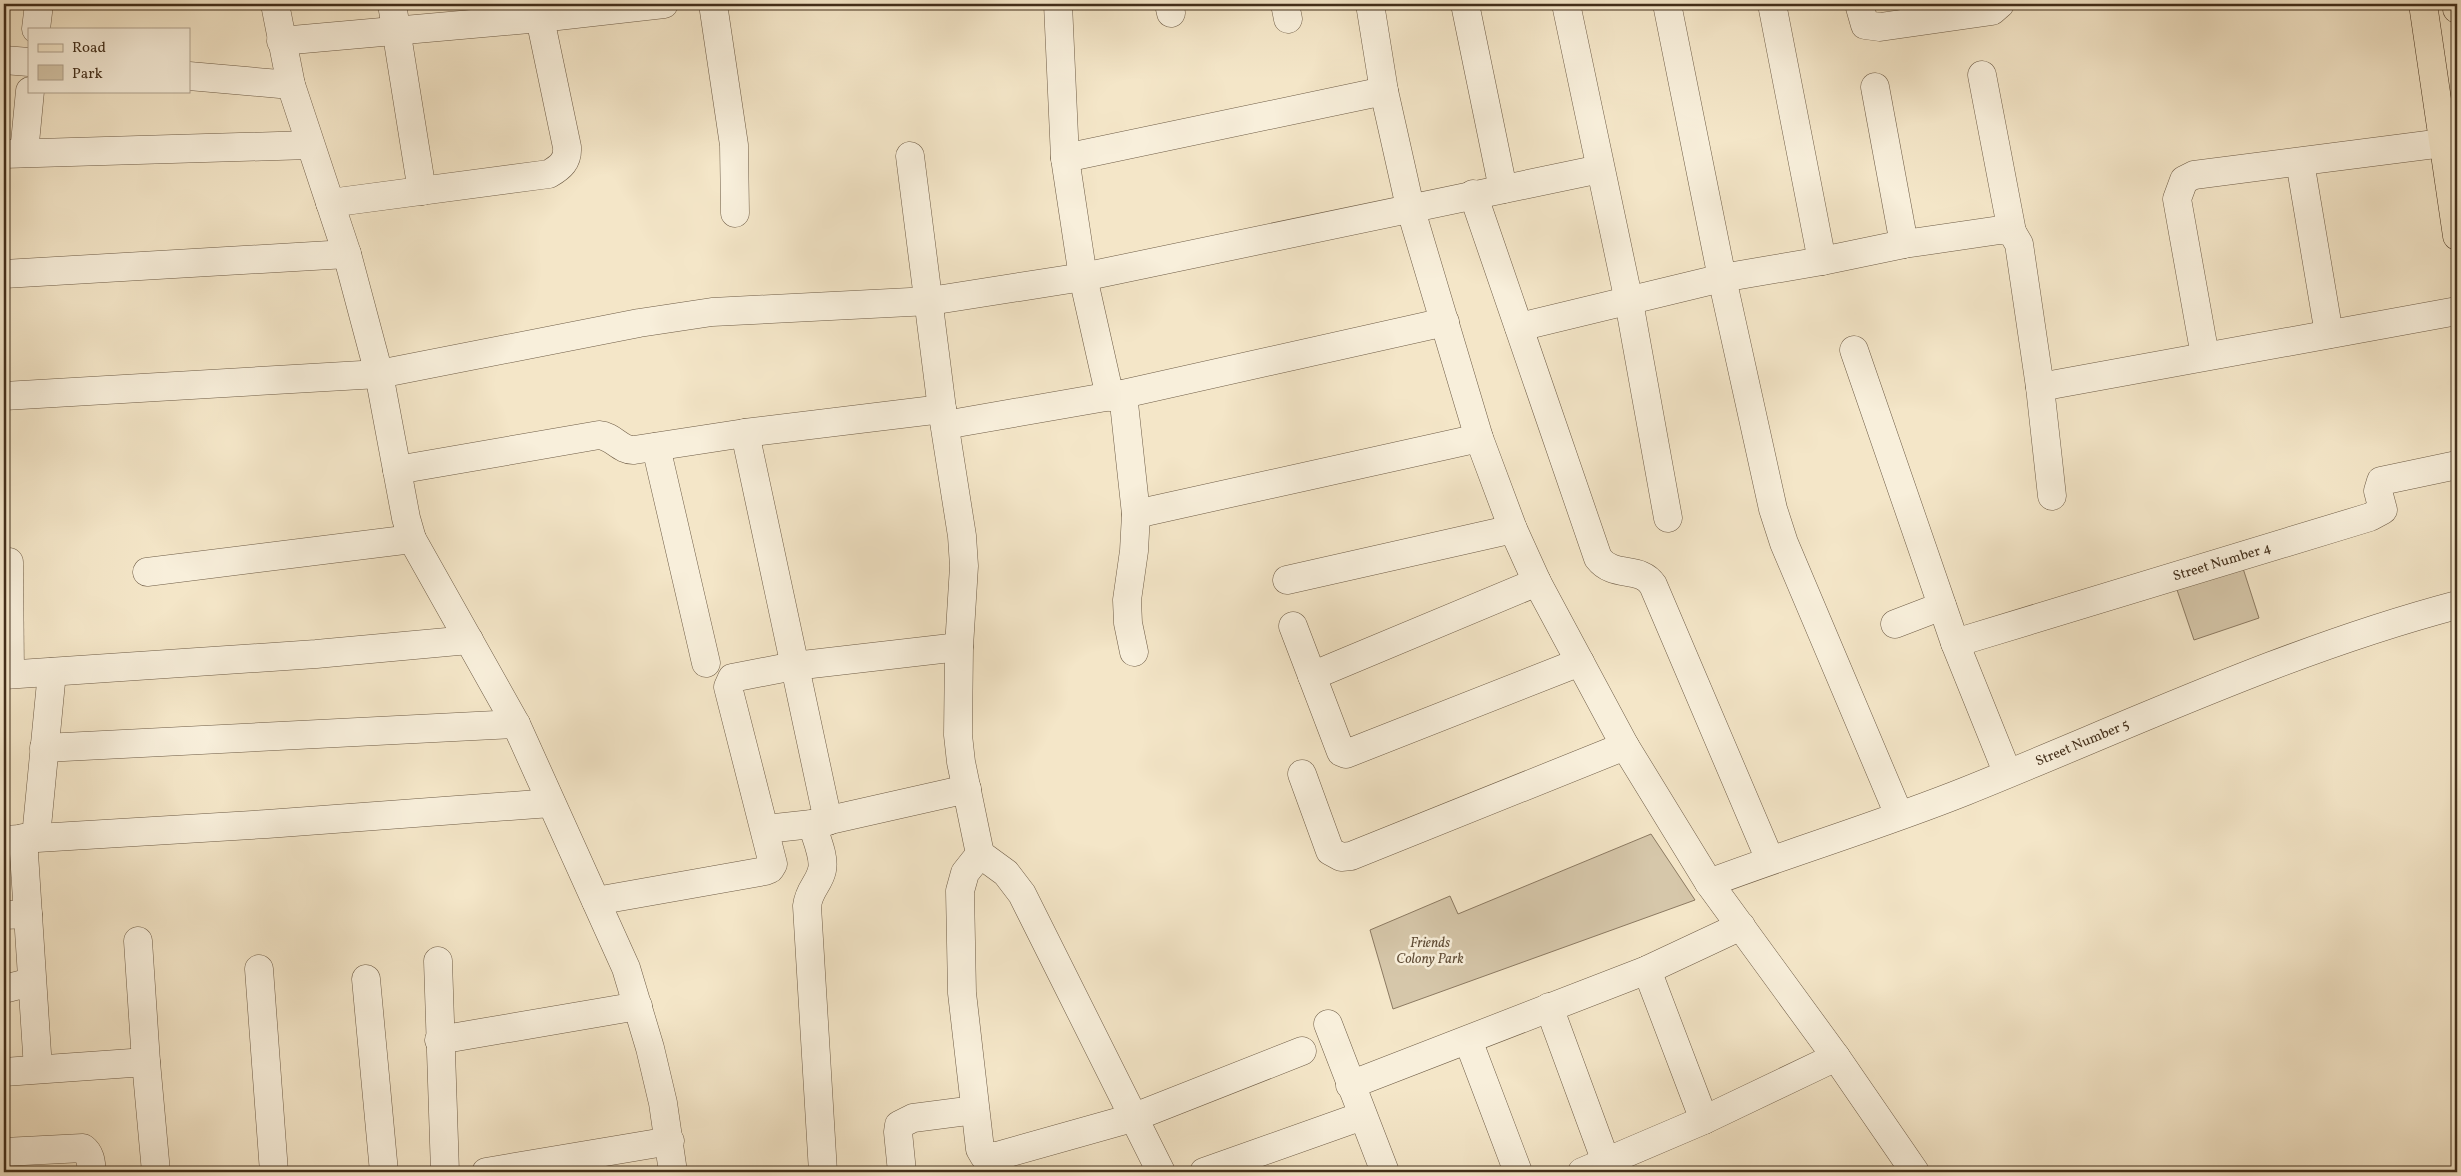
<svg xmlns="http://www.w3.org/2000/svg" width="2461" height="1176" viewBox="0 0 2461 1176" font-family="Vollkorn,serif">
<rect width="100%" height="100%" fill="#f4e6c8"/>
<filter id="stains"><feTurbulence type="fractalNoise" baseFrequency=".004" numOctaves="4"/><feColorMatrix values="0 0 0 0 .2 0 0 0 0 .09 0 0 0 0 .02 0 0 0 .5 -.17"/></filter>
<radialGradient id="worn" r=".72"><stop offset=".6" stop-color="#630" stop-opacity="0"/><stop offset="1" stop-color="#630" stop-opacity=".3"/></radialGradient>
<!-- green -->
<g fill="#d6c7aa" stroke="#8c7a62">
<polygon points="2240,559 2259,618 2194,640 2174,581"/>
<polygon points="1651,834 1695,900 1393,1009 1370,930 1450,896 1458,914"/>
</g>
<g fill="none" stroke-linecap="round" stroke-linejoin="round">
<defs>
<g id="minor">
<polyline points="275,4 291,85 347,254 379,374 406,518 412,539 516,724 626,968 650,1048 663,1103 673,1172"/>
<polyline points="392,4 422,191"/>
<polyline points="713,4 734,145 735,213"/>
<polyline points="1058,4 1065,158 1083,277 1110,397"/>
<polyline points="1169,4 1171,13"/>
<polyline points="1285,4 1288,19"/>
<polyline points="1370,4 1384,91 1410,207 1479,438 1513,529 1537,582 1625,746 1709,883 1836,1057 1915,1172"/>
<polyline points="1465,4 1503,189"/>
<polyline points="1566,4 1629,302 1668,518"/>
<polyline points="1667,4 1722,278 1773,509 1784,543 1899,815"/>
<polyline points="1772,4 1822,261"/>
<polyline points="1859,4 1865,25 1880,27 1992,11 2000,4"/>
<polyline points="36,29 39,4"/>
<polyline points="281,41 540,18 664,4"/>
<polyline points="4,60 29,62"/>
<polyline points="1982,75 2012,232"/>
<polyline points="189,76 291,85"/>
<polyline points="1875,87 1904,244"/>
<polyline points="24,153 30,91"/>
<polyline points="4,154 310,145"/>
<polyline points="910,156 942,409 962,536 964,566 959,647 958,735 961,762 980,854 965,873 960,891 962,993 980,1149 984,1156 997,1156 1132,1118 1302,1051"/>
<polyline points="1065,158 1384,91"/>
<polyline points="2300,162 2329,334"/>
<path d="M1473 194 1598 558C1614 579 1640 565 1653 585L1770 860"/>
<path d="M330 203 549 174C561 167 568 161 567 147L537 4"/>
<polyline points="4,274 347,254"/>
<polyline points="1519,327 1722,278 1822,261 1904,244 2000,230 2012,232 2019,244 2040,387 2052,496"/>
<polyline points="1854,350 1955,643 2007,772"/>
<polyline points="2205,356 2177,199 2184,180 2194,175 2443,143"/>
<polyline points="2040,387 2457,311"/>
<polyline points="1123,394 1136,514 1134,551 1127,600 1128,623 1134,652"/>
<polyline points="4,396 379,374 639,323 712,312 930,301 1083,277 1600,169"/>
<polyline points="945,425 1123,394 1445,322"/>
<polyline points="745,433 828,821"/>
<polyline points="656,447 706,663"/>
<path d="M397 470 599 435C613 436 621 451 634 450L745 433 942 409"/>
<polyline points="1136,514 1479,438"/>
<polyline points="9,562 10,674"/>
<polyline points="147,572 412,539"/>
<polyline points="1287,580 1513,529"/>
<polyline points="1895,624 1942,606"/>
<polyline points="1293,626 1341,752 1346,754 1580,662"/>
<path id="s1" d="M1955 643 2370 517 2383 510 2378 491 2381 481 2457 465"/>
<polyline points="4,675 316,654 469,640"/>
<polyline points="1312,676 1537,582"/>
<polyline points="44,748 516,724"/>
<polyline points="1302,774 1330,851 1341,857 1351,856 1625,746"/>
<path d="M812 824C816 838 825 857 822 870 819 884 809 889 807 906L823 1172"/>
<polyline points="766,829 812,824 967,789"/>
<polyline points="36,837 52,672"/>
<polyline points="23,838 38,1069"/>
<polyline points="4,840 267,824 551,803"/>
<polyline points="980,854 1006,873 1022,894 1161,1172"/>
<path id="s2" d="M1709 883C1794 851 1881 825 1966 791 2128 726 2287 650 2457 605"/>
<polyline points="596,901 765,871 770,869 773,864 728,687 732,678 794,666 959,647"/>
<polyline points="4,915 28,914"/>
<polyline points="138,941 146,1062 156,1172"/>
<polyline points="438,961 445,1172"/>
<polyline points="259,969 274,1172"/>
<polyline points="1647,970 1704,1120"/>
<polyline points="366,979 384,1172"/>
<polyline points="4,989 31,982"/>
<polyline points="1549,1007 1606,1162"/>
<polyline points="1328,1024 1385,1172"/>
<polyline points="439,1040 638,1006"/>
<polyline points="1468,1040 1518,1172"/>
<polyline points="4,1072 146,1062"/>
<polyline points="1350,1085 1647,970 1741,926"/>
<path d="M4 1152 83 1148C91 1154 91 1163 92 1172"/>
<polyline points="486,1172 670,1141"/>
<polyline points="902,1172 898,1132 899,1125 913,1118 975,1110"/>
<polyline points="1204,1172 1362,1116"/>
<polyline points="1582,1172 1704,1120 1836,1057"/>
</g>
<g id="major">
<polyline points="2423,4 2457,236"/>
<polyline points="2457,4 2457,9"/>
</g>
</defs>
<!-- minor casing -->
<use href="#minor" stroke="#6e5c46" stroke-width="29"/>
<!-- major casing -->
<use href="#major" stroke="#422e1a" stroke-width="29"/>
<!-- minor -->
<use href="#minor" stroke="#f8efdb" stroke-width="28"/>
<!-- major -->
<use href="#major" stroke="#f4e6c8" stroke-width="28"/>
</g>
<g text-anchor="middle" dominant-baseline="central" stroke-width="5" stroke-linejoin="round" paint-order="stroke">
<!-- street labels -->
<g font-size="14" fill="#422e1a" stroke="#f8efdb">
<text stroke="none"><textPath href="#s1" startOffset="279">Street Number 4</textPath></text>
<text stroke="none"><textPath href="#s2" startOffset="399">Street Number 5</textPath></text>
</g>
<!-- park labels -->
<g font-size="14" font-style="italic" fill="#604d37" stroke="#f8efdb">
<text x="1430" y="943">Friends<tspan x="1430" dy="16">Colony Park</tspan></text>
</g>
</g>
<!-- margin -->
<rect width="2461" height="1176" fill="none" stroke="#f4e6c8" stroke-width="20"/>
<rect x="5" y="5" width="2451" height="1166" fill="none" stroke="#422e1a" stroke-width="2.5"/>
<rect x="10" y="10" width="2441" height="1156" fill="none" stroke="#422e1a"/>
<!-- legend -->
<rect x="28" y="28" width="162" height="65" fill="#f8efdb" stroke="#afa28e"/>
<rect x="38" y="44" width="25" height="8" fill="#f4e6c8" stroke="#afa28e"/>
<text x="72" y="52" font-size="15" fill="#422e1a">Road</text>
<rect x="38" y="65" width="25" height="15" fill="#d6c7aa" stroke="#afa28e"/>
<text x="72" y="78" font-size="15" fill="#422e1a">Park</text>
<rect width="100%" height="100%" filter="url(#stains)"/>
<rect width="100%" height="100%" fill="url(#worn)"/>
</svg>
